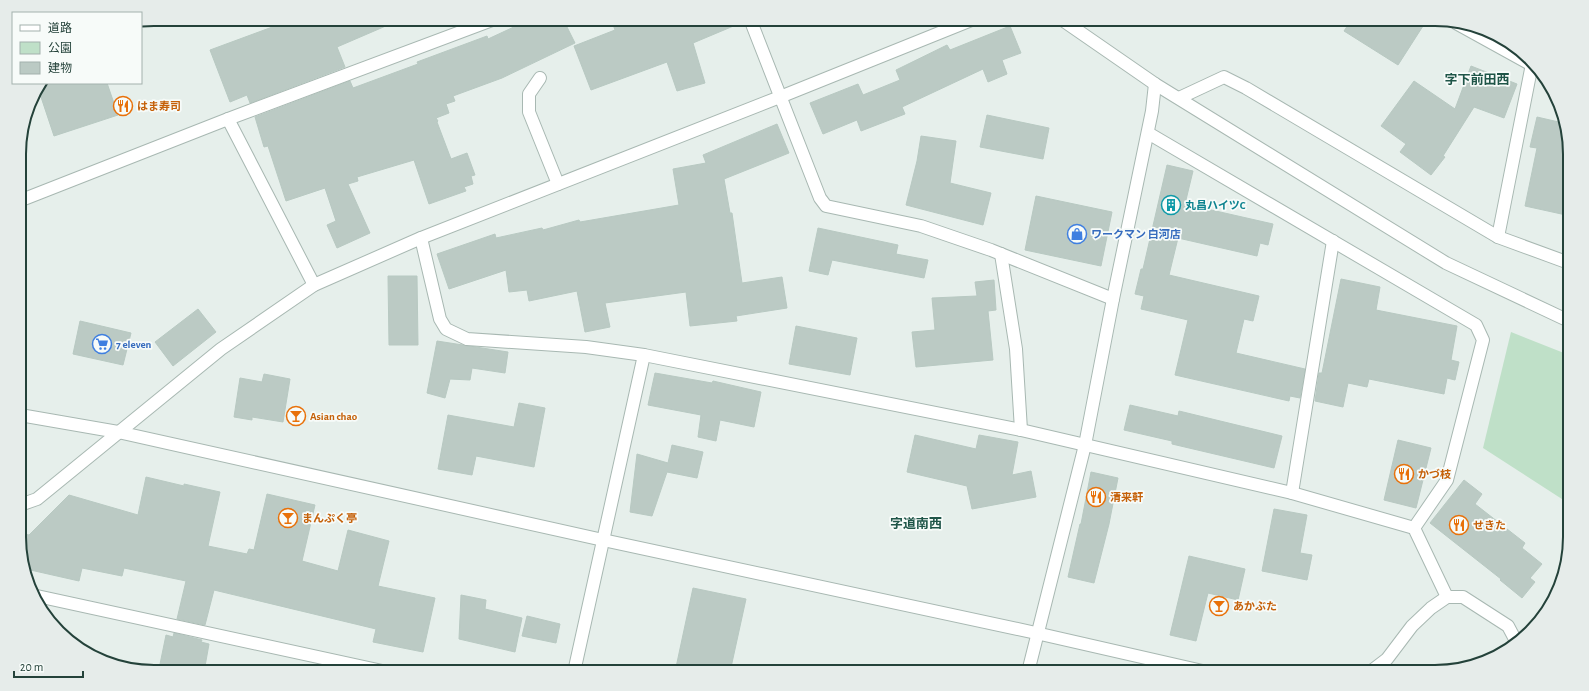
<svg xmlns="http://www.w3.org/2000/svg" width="1589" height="691" viewBox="0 0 1589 691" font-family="'Alegreya Sans','Noto Sans JP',sans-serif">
<rect width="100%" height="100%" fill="#e6efeb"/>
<!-- green -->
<polygon fill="#bfe0c8" points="1511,332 1569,355 1570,493 1565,501 1483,448"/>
<!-- building -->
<g fill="#bbcac4" stroke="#b8c9c2">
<polygon points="294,19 402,19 337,47 345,67 250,103 247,95 230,102 210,50"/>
<polygon points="531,19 563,19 575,43 502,78 453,96 455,101 446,104 449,113 436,118 438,121 437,122 451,159 467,153 475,175 471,176 473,184 464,187 466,191 429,204 414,160 357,177 358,181 348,184 370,233 337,248 327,225 336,221 325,188 286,201 268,146 264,147 255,117 350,81 353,88 418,64 417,62 487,36 488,39"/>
<polygon points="611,19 743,19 743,22 693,43 705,83 677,91 667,62 591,90 574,46 615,30"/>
<polygon points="1352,19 1412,19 1423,26 1398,65 1344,31"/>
<polygon points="1010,26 1021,53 1002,60 1007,74 988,82 983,69 902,107 905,114 861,131 857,120 823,134 810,103 858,84 863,95 900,80 896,70 947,45 950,50"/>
<polygon points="1471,66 1517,84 1504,118 1474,107 1443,156 1445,157 1431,175 1400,152 1406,144 1381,126 1414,81 1455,109"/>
<polygon points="41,83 107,83 118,115 54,136 38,88"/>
<polygon points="987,115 1049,128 1043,159 980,147"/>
<polygon points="1537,117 1563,123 1569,136 1569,203 1566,215 1525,206 1537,148 1530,147"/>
<polygon points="777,124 789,153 724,179 730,213 732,213 742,283 782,277 787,308 736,316 737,321 690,326 686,292 605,303 610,327 585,332 577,291 529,301 527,290 509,292 506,270 449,289 437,254 495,234 496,238 542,228 543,230 579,220 580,222 679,205 673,169 706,163 703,155"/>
<polygon points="921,136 956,141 950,183 991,193 983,225 906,205 917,161"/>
<polygon points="1167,165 1193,171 1185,204 1273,224 1268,245 1260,243 1257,256 1178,238 1169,275 1259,296 1253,321 1244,319 1236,353 1305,369 1300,398 1290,396 1289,401 1175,375 1188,320 1141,309 1144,296 1135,294 1141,269 1143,269"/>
<polygon points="1036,196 1112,212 1101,266 1025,250"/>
<polygon points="818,228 898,245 896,254 928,260 924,278 832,260 828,275 809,271"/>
<polygon points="388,276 417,276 418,345 389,345"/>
<polygon points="1341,279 1380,287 1376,310 1457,326 1451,360 1459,362 1455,380 1447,378 1444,394 1369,379 1367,387 1348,383 1343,407 1315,401 1319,373 1322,373"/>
<polygon points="994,280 996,310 988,311 993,360 916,367 912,332 935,330 932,298 977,296 975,282"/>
<polygon points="198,309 216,332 173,366 155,342"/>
<polygon points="80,321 131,333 123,365 73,354"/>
<polygon points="796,326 857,338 850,375 789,364"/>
<polygon points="437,341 508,352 505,373 472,368 470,380 450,379 445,398 427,393"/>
<polygon points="655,373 712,383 713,381 761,392 754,427 720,420 716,441 698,437 701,415 648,405"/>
<polygon points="264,374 290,379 283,422 252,417 252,420 234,417 240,378 262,382"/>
<polygon points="519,403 545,408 534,467 476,456 472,475 438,469 448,415 514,427"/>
<polygon points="1130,405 1178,416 1179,411 1282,436 1274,468 1172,444 1172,441 1124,430"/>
<polygon points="915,435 976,449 979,435 1018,442 1012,475 1031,471 1036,497 972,509 967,486 907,472"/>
<polygon points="1398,440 1431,448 1416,508 1384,500"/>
<polygon points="672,445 703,452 697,478 667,472 652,516 630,512 637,454 668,463"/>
<polygon points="1091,472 1118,478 1109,524 1094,583 1068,577 1080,524 1081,524"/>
<polygon points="146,477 184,486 184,484 220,492 208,546 247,554 249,549 254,550 267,494 315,505 302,561 338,571 348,530 389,541 378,586 435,598 423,652 373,642 376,629 214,590 205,625 177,619 186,581 124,568 122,576 82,568 79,581 26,569 20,555 20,533 29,535 69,495 138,515"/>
<polygon points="1464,480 1482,494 1475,504 1525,543 1522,548 1542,564 1530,578 1535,582 1522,598 1500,580 1501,579 1430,523"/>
<polygon points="1274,509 1307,515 1300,553 1312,555 1307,580 1262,571"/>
<polygon points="1189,556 1245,569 1238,600 1208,593 1196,641 1170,635"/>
<polygon points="693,588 746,599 730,672 675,672"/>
<polygon points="461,595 486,600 485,609 522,618 515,652 459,639"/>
<polygon points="527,616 560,624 556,643 522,636"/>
<polygon points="174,633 202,640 201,642 209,644 204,672 172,672 159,669 166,635 173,637"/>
</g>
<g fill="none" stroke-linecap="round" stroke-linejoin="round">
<defs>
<g id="minor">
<polyline points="750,19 820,198 826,206 921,226 991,250 1113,299"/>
<polyline points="1456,23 1532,65"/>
<polyline points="540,78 529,94 529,112 558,184"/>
<polyline points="1179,98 1224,77 1246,88 1498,237 1569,263"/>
<polyline points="228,119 314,285"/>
<polyline points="1148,133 1476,325 1483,340 1447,480 1414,528"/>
<polyline points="19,201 228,119 495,19"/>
<polyline points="1498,237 1532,64"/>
<polyline points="421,238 440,319 446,329 467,339 586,347 644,355 1021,430 1292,493 1414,528 1447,597"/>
<polyline points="1001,254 1016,349 1021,430"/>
<polyline points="1292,493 1333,241"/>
<polyline points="37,596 387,672"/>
<polyline points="574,672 644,355"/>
<polyline points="1370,672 1387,659 1412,626 1431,608 1447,597 1463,597 1508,626 1517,643"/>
</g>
<g id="tertiary">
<polyline points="1061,19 1155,84 1446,263 1569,321"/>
<polyline points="20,415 118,432 603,540 1036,633 1207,672"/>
<polyline points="20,505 37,499 221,349 314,285 421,238 780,97 974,19"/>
<polyline points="1028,672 1085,445 1113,299 1152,111 1155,84"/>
</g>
</defs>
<!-- minor casing -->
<use href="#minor" stroke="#a8b8b2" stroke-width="14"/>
<!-- tertiary casing -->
<use href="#tertiary" stroke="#a8b8b2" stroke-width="14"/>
<!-- minor -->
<use href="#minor" stroke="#fff" stroke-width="12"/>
<!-- tertiary -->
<use href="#tertiary" stroke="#fff" stroke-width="12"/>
</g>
<!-- icons -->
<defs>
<symbol id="restaurant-ring" viewBox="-11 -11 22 22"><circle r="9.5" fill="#f7fbf9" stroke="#e8710a" stroke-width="1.5"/><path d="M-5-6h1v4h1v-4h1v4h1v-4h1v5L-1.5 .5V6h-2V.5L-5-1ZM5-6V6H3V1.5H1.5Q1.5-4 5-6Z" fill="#e8710a"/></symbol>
<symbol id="building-ring" viewBox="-11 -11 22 22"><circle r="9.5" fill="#f7fbf9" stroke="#0f9aa8" stroke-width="1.5"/><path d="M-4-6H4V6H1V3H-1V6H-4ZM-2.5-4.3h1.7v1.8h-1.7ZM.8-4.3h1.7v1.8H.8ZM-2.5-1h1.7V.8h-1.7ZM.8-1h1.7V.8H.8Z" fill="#0f9aa8"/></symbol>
<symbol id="shop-ring" viewBox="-11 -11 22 22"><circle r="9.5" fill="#f7fbf9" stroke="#3f7fe0" stroke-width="1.5"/><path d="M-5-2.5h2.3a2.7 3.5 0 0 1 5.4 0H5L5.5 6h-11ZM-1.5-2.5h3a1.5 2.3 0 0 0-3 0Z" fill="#3f7fe0"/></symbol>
<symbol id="supermarket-ring" viewBox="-11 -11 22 22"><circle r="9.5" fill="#f7fbf9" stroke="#3f7fe0" stroke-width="1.5"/><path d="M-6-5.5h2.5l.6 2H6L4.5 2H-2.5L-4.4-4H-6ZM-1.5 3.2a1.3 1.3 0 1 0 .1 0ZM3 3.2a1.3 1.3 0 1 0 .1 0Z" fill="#3f7fe0"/></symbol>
<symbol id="bar-ring" viewBox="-11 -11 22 22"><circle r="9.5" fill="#f7fbf9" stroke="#e8710a" stroke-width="1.5"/><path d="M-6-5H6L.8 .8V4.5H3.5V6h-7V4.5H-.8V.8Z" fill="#e8710a"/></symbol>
</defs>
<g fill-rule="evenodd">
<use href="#restaurant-ring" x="112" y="95" width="22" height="22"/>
<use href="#building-ring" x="1160" y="194" width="22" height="22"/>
<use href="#shop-ring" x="1066" y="223" width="22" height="22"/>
<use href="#supermarket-ring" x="91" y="333" width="22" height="22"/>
<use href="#bar-ring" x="285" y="405" width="22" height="22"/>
<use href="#restaurant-ring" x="1393" y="463" width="22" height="22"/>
<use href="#restaurant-ring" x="1085" y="486" width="22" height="22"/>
<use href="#bar-ring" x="277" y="507" width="22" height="22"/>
<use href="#restaurant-ring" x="1448" y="514" width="22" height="22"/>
<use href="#bar-ring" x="1208" y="595" width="22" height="22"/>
</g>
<g text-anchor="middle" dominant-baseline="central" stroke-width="3.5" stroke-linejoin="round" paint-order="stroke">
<!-- food labels -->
<g font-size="11" font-weight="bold" fill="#c56008" stroke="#f7fbf9" text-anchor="start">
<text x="137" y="106">はま寿司</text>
<text x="310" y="416">Asian chao</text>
<text x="1418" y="474">かづ枝</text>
<text x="1110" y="497">清来軒</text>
<text x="302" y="518">まんぷく亭</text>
<text x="1473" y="525">せきた</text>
<text x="1233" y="606">あかぶた</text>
</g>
<!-- culture labels -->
<g font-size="11" font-weight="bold" fill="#0d838f" stroke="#f7fbf9" text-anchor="start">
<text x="1185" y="205">丸昌ハイツC</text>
</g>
<!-- shop labels -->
<g font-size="11" font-weight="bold" fill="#366cbe" stroke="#f7fbf9" text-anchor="start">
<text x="1091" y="234">ワークマン 白河店</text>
<text x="116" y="344">7 eleven</text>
</g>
<!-- quarter labels -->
<g font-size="13" font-weight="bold" fill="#1f5548" stroke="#f7fbf9">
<text x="1477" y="80">字下前田西</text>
<text x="916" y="524">字道南西</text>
</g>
</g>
<!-- crop -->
<path d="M0 0H1589V691H0ZM154 26H1435A128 128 0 0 1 1563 154V537A128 128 0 0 1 1435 665H154A128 128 0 0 1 26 537V154A128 128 0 0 1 154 26Z" fill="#e6ecea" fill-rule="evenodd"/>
<path fill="none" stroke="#24423a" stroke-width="2" d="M154 26H1435A128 128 0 0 1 1563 154V537A128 128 0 0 1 1435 665H154A128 128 0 0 1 26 537V154A128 128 0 0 1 154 26Z"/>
<!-- legend -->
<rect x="12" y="12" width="130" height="72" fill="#f7fbf9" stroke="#a3b1ad"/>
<rect x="20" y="25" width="20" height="6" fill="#ffffff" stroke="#a3b1ad"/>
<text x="48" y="32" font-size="12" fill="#24423a">道路</text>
<rect x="20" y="42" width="20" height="12" fill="#bfe0c8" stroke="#a3b1ad"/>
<text x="48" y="52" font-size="12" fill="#24423a">公園</text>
<rect x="20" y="62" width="20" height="12" fill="#bbcac4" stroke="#a3b1ad"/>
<text x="48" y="72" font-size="12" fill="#24423a">建物</text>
<!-- scale -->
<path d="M14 671v6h69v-6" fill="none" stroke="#24423a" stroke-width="2"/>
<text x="20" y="671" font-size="12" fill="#24423a" stroke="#f7fbf9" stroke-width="3" paint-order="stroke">20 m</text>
</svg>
